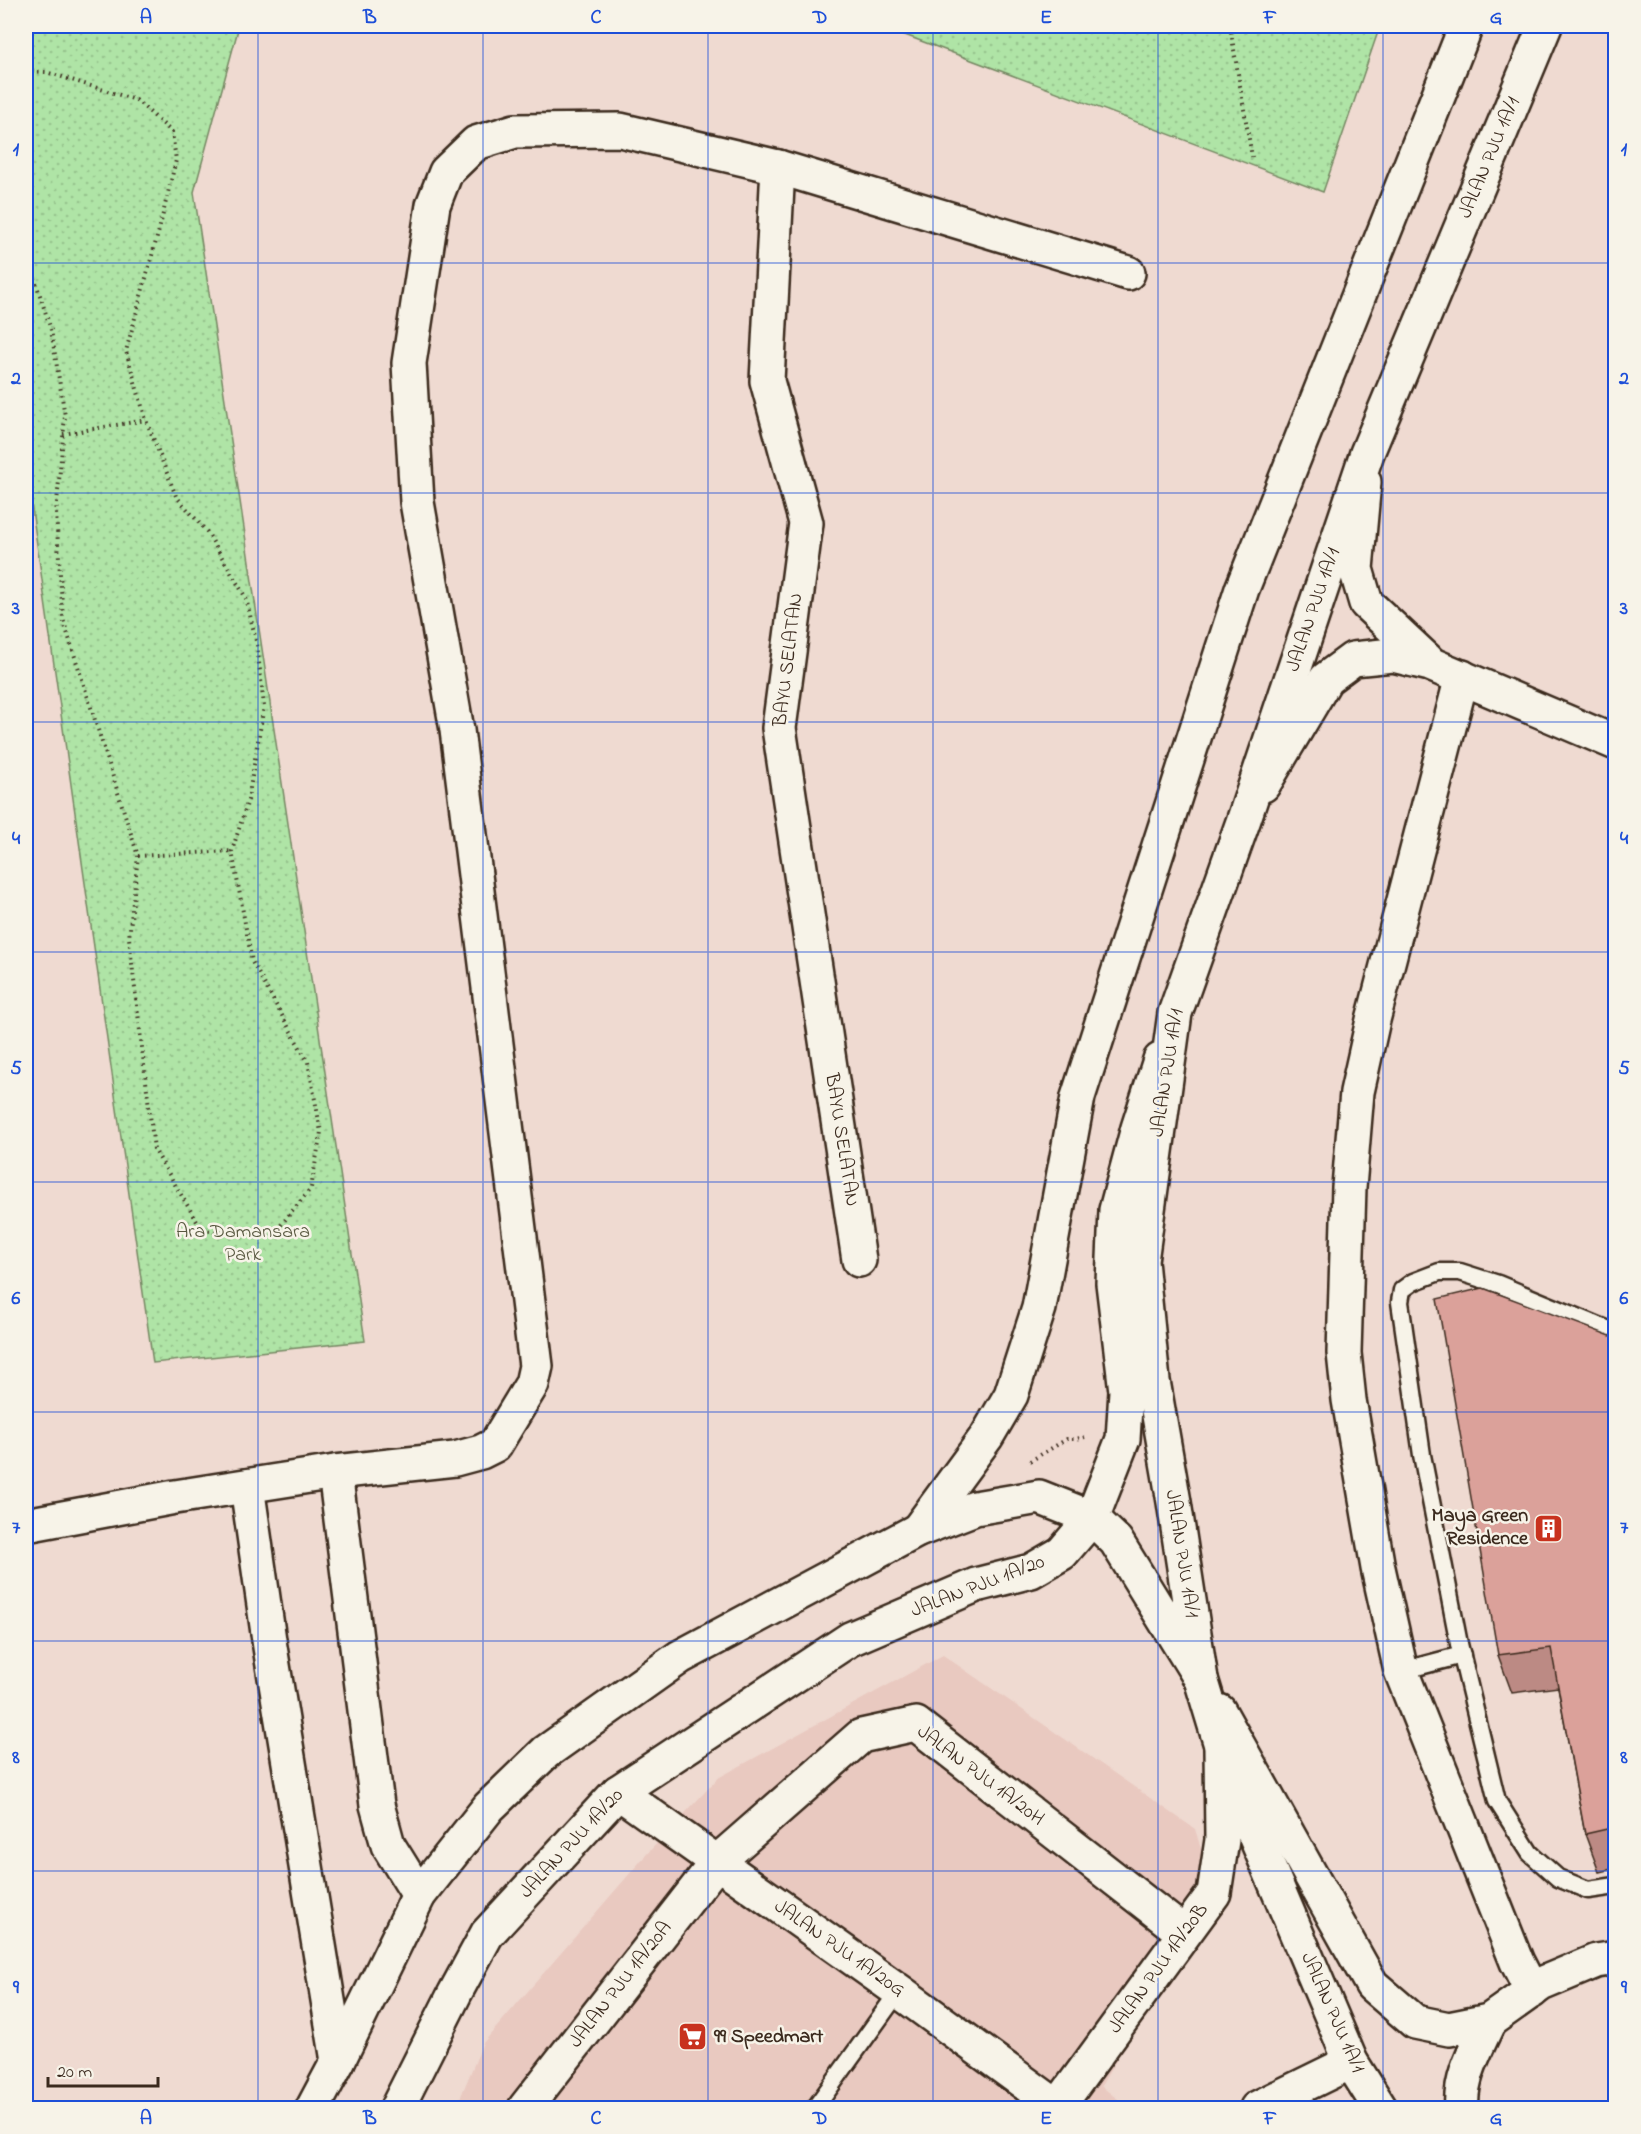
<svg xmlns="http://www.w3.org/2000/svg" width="1641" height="2134" viewBox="0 0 1641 2134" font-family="'Indie Flower',sans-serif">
<defs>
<pattern id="grass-dots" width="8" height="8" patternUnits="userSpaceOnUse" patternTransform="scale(1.5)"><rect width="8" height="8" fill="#afe4a6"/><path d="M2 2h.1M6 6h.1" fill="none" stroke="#97c48e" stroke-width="1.8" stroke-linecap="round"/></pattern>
</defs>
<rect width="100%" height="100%" fill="#efdad1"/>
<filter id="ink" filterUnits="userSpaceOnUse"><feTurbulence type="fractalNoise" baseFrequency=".0167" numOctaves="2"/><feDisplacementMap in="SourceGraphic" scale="12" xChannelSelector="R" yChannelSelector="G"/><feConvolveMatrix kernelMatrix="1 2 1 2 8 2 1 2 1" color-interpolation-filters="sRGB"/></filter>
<g filter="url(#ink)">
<!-- built -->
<polygon fill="#e9c9c0" points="943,1655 1195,1829 1214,1893 1101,2086 1129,2108 456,2108 483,2043 645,1856 718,1778"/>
<!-- grass -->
<g fill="url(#grass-dots)" stroke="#758762" stroke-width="1.5">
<polygon points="26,26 239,26 194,192 365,1341 153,1363 26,467"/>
<polygon points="881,26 1380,26 1323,192"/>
</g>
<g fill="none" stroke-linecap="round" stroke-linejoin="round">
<defs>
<g id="service">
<polyline points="1616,1333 1498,1284 1460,1272 1439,1272 1413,1282 1402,1290 1400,1302 1422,1455 1459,1644 1497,1801 1530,1853 1558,1878 1588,1890 1616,1886"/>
<polyline points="1401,1671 1462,1655"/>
<polyline points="815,2108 899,1991"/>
</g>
<g id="minor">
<polyline points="778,167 767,381 806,523 779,728 859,1260"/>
<polyline points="1364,482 1356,569 1366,603 1427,660"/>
<polyline points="1462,677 1373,1020 1357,1092 1349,1187 1344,1353 1349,1400 1378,1568 1401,1671 1517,1962 1532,1991"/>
<polyline points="1263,785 1326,679 1353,659 1393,655 1430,664 1616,743"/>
<polyline points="335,1472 377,1805 388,1845 419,1895"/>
<polyline points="247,1486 270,1647 338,2061"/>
<polyline points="26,1525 175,1497 335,1472 455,1459 481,1452 495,1445 532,1384 536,1366 457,730 417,502 409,363 433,205 446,172 476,143 515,131 620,130 778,167 1128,273"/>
<polyline points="1219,1711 1372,1985 1415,2022 1449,2029 1489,2021 1541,1984 1596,1961 1616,1958"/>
<polyline points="618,1792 899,1991 1059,2108"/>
<polyline points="525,2108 717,1862 861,1736 916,1724 1184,1933"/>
<polyline points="1057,2108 1214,1893 1222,1840 1221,1748"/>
<polyline points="1257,2108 1351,2062"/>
<path d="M1462 2108C1459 2078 1477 2048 1489 2021"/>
</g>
<g id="tertiary">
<polyline points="313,2108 338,2061 419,1895 489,1807 546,1752 680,1657 918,1530 975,1508 1039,1497 1092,1518 1116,1541 1201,1679"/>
<polyline points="397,2108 455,1993 487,1934 618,1792 850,1639 976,1585 1031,1571 1062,1553 1092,1518 1123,1439 1126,1391 1113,1283 1116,1210 1138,1128 1160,1060"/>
</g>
<g id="secondary">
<polyline points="918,1530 987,1436 1011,1395 1039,1308 1078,1097 1242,589 1466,26"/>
<polyline points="1380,2108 1351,2062 1254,1833 1220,1742 1201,1679 1174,1502 1153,1381 1141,1261 1175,1013 1244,819 1367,453 1545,26"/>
</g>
</defs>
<!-- service casing -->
<use href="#service" stroke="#3b2a1e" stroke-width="21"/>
<!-- minor casing -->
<use href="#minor" stroke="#3b2a1e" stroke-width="38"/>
<!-- tertiary casing -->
<use href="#tertiary" stroke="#3b2a1e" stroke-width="38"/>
<!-- secondary casing -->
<use href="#secondary" stroke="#3b2a1e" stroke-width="38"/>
<!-- path -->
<g stroke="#3b2a1e" stroke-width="4" stroke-dasharray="1.5 4.5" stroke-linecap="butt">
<polyline points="1230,26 1252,157"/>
<polyline points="26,71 46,72 136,100 172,132 176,160 159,230 126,351 146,420 176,496 207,532 246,598 257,645 264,706 248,800 232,851 252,962 308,1062 321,1132 311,1188 272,1236 202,1230 154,1149 129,938 138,856 63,619 56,513 65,416 51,330 26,251"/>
<polyline points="63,434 146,420"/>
<polyline points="138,856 232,851"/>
<polyline points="1030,1461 1067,1439 1076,1439 1085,1437"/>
</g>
<!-- service -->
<use href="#service" stroke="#f7f3e8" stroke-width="16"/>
<!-- minor -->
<use href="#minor" stroke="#f7f3e8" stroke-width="33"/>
<!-- tertiary -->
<use href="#tertiary" stroke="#f7f3e8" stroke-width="33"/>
<!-- secondary -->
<use href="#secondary" stroke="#f7f3e8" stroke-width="33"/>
</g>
<!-- wall -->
<polygon fill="#bc8a84" stroke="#3b2a1e" stroke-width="1.5" points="1616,1338 1616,1868 1599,1872 1585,1834 1558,1687 1512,1693 1498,1655"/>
<!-- building -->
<polygon fill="#dba19a" stroke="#3b2a1e" stroke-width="1.5" points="1483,1288 1616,1338 1616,1827 1585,1834 1551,1648 1498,1655 1437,1299"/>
</g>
<!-- grid -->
<path fill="none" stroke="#1d4ed8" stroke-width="1.5" stroke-opacity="0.55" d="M258 26V2108M483 26V2108M708 26V2108M933 26V2108M1158 26V2108M1383 26V2108M26 263H1616M26 493H1616M26 722H1616M26 952H1616M26 1182H1616M26 1412H1616M26 1641H1616M26 1871H1616"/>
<!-- icons -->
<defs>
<symbol id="building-square" viewBox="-11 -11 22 22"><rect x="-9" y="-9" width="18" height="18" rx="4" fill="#c8321e" stroke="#f7f3e8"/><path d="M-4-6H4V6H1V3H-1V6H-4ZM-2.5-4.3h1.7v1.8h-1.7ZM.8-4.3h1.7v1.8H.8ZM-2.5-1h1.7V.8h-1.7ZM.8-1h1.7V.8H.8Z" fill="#fff"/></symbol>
<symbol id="supermarket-square" viewBox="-11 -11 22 22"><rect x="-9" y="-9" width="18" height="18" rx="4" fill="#c8321e" stroke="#f7f3e8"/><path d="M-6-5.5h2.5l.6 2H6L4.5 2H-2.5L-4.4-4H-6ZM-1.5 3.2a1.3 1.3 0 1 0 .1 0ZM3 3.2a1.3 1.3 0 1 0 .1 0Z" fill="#fff"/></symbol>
</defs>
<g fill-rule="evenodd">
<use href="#building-square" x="1532" y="1512" width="33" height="33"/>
<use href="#supermarket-square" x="676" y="2020" width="33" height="33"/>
</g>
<g text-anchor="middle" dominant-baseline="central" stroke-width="5" stroke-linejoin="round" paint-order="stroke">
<!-- street labels -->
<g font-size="20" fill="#3b2a1e" stroke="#f7f3e8">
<text transform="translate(1490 158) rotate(-67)">JALAN PJU 1A/1</text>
<text transform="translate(1314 610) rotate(-71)">JALAN PJU 1A/1</text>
<text transform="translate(789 660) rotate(-83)">BAYU SELATAN</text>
<text transform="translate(1168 1073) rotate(-81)">JALAN PJU 1A/1</text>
<text transform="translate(841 1140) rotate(81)">BAYU SELATAN</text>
<text transform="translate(1181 1554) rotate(81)">JALAN PJU 1A/1</text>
<text transform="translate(978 1587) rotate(-21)">JALAN PJU 1A/20</text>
<text transform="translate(980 1776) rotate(37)">JALAN PJU 1A/20H</text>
<text transform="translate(572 1844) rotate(-47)">JALAN PJU 1A/20</text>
<text transform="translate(839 1949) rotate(35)">JALAN PJU 1A/20G</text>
<text transform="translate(1159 1969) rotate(-54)">JALAN PJU 1A/20B</text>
<text transform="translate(621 1985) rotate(-52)">JALAN PJU 1A/20A</text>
<text transform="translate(1332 2013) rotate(66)">JALAN PJU 1A/1</text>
</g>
<!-- park labels -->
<g font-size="20" fill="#585840" stroke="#f7f3e8">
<text x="243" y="1232">Ara Damansara<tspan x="243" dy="23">Park</tspan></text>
</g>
<!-- poi labels -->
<g font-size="20" font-weight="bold" fill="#3b2a1e" stroke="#f7f3e8" text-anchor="end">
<text x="1528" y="1516">Maya Green<tspan x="1528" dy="23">Residence</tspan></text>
<text x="714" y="2037" text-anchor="start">99 Speedmart</text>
</g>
</g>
<!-- margin -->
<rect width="1641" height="2134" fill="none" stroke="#f7f3e8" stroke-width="66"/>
<!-- scale -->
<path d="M48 2077v9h110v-9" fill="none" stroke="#3b2a1e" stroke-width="3"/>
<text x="57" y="2077" font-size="18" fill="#3b2a1e" stroke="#f7f3e8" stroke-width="4.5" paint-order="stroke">20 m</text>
<rect x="33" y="33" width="1575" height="2068" fill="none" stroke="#1d4ed8" stroke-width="2"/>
<g font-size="20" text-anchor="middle" font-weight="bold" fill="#1d4ed8">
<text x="146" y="23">A</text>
<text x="370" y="23">B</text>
<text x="596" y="23">C</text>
<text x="820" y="23">D</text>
<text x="1046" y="23">E</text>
<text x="1270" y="23">F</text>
<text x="1496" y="23">G</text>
<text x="16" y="155">1</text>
<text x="1624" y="155">1</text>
<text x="16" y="384">2</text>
<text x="1624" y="384">2</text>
<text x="16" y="614">3</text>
<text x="1624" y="614">3</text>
<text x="16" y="844">4</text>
<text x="1624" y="844">4</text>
<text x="16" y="1074">5</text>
<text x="1624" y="1074">5</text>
<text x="16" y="1304">6</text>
<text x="1624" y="1304">6</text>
<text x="16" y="1533">7</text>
<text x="1624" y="1533">7</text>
<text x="16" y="1763">8</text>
<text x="1624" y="1763">8</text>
<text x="16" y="1993">9</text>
<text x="1624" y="1993">9</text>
<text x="146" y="2124">A</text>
<text x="370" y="2124">B</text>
<text x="596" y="2124">C</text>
<text x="820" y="2124">D</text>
<text x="1046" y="2124">E</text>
<text x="1270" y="2124">F</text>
<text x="1496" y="2124">G</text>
</g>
</svg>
